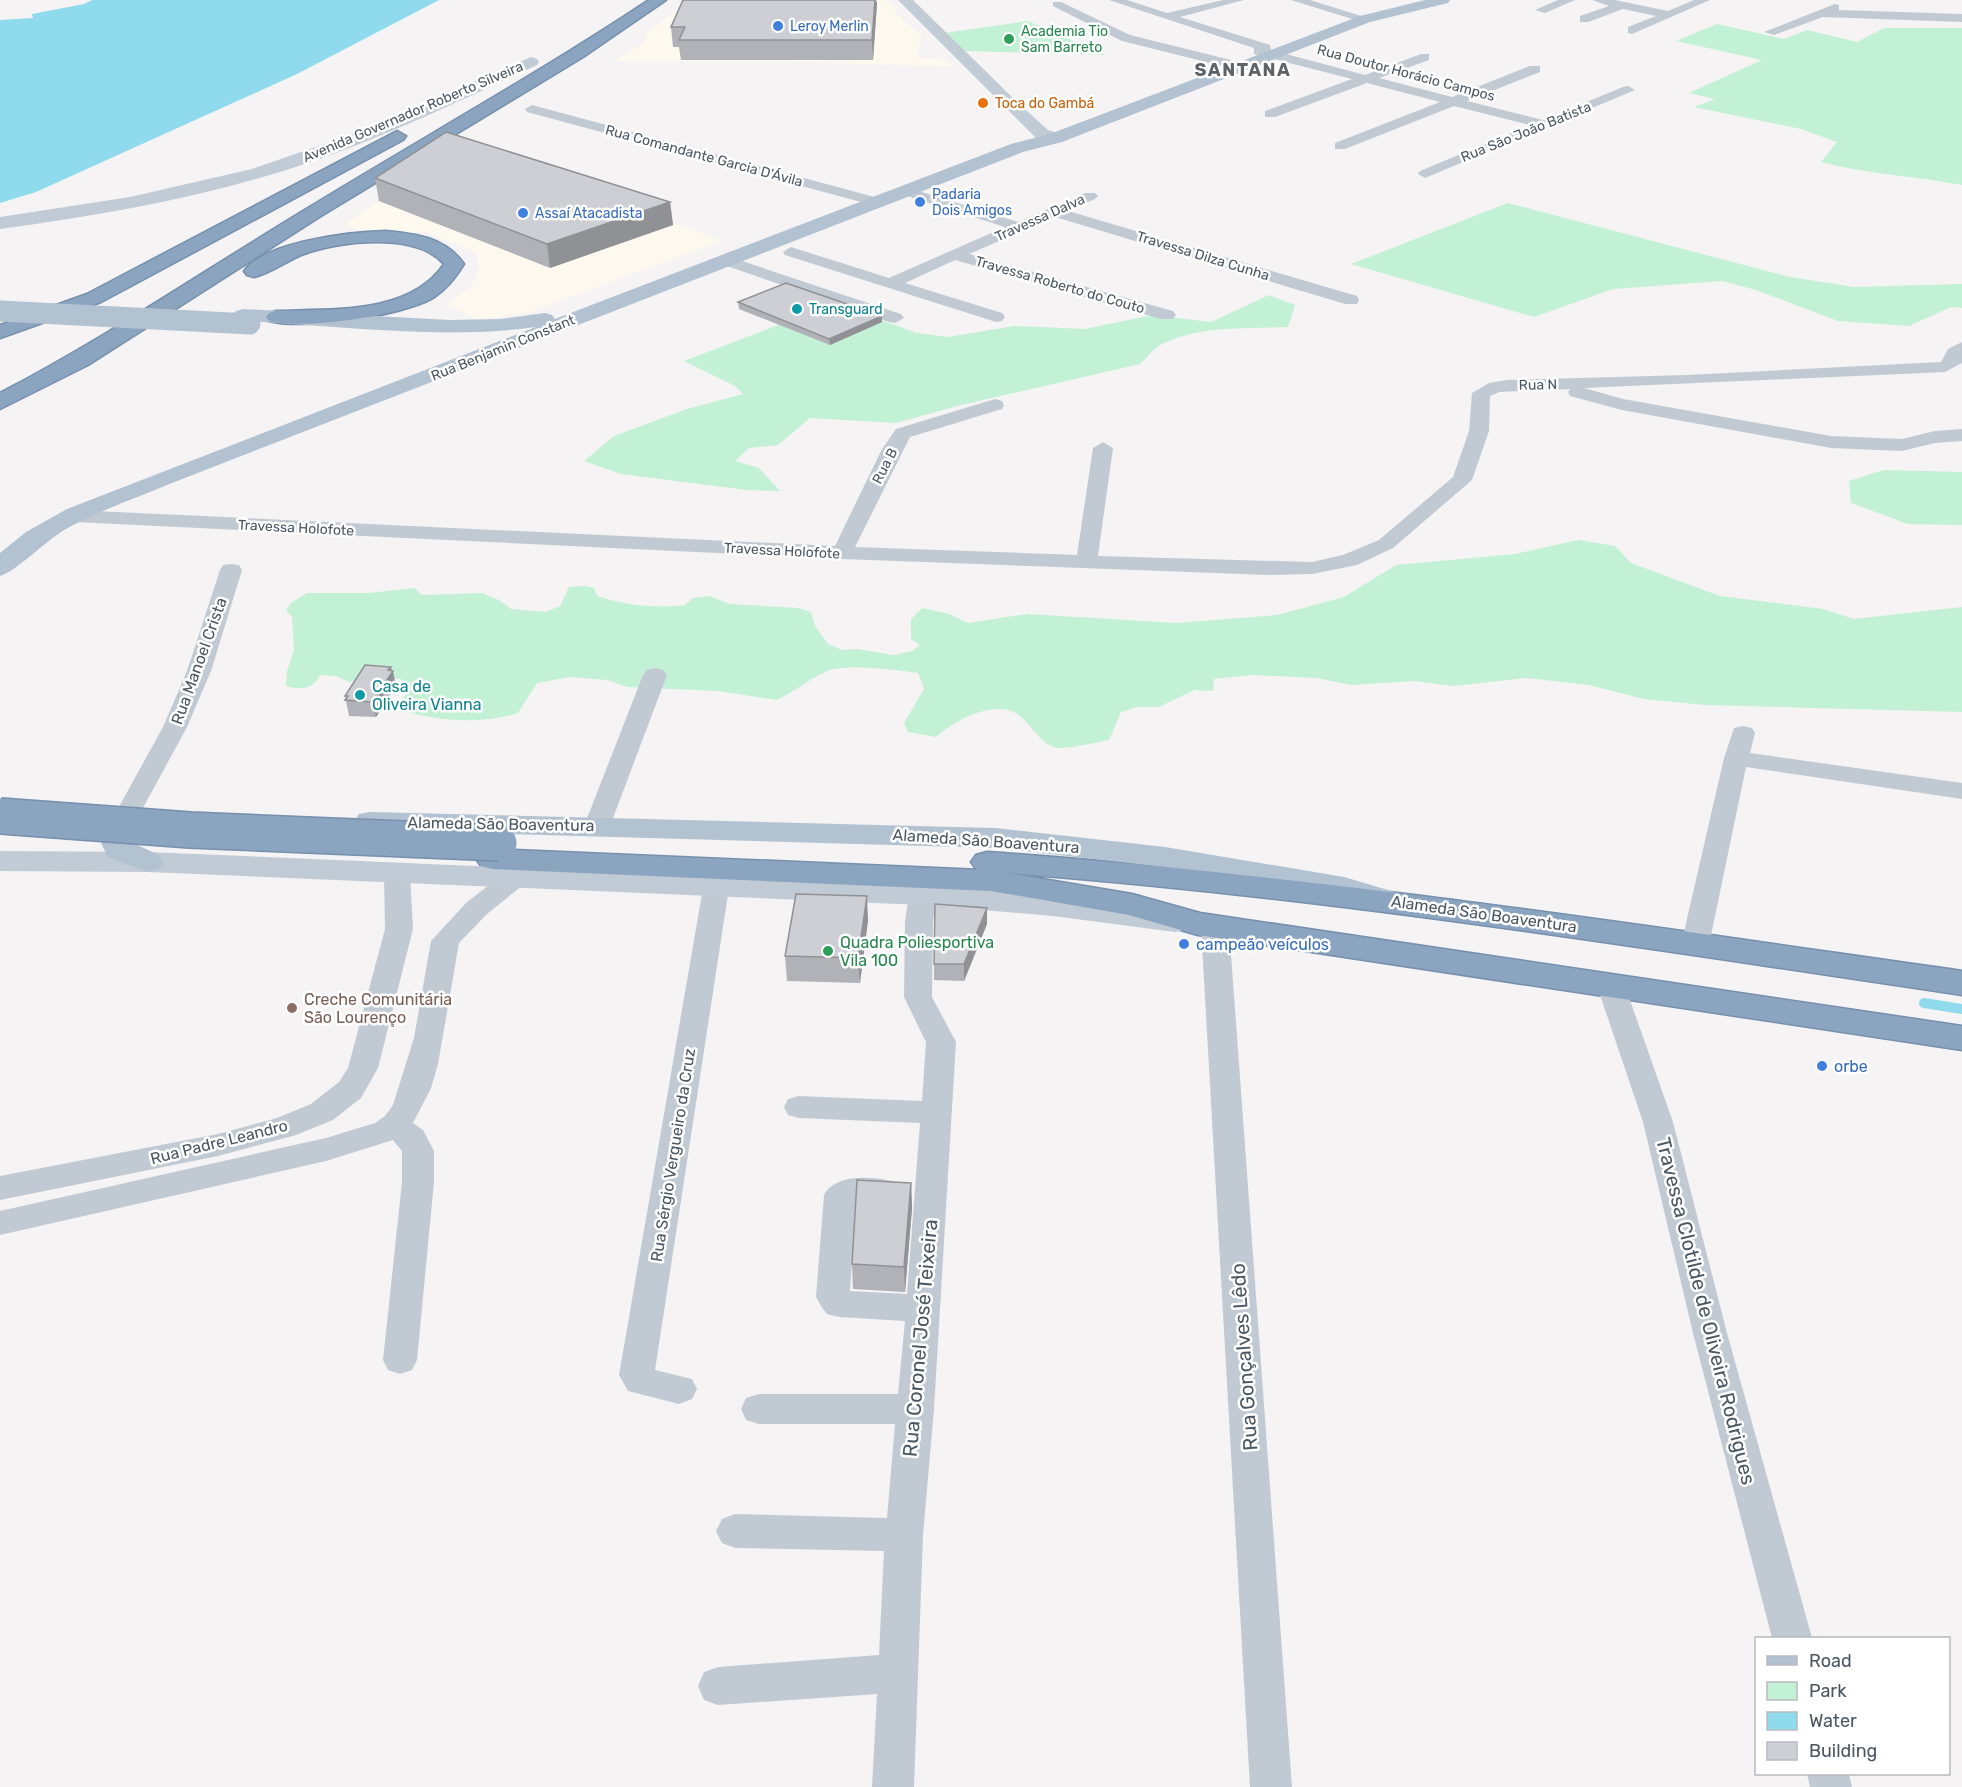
<svg xmlns="http://www.w3.org/2000/svg" width="1962" height="1787" viewBox="0 0 1962 1787" font-family="Rubik,sans-serif">
<rect width="100%" height="100%" fill="#f5f3f3"/>
<!-- commercial -->
<g fill="#fdf9ef">
<polygon points="703,0 885,0 893,5 896,13 921,36 917,58 943,59 957,67 776,61 615,61 640,45 645,41 647,33 675,11"/>
<polygon points="556,178 722,241 530,312 479,320 446,304 472,286 479,267 475,252 425,232 364,231 345,224 379,201 550,268"/>
</g>
<!-- green -->
<g fill="#c3f1d5">
<polygon points="1028,21 1105,55 965,51 944,33"/>
<path d="M1717 24 1784 39 1807 30 1857 42 1884 28H1962V185C1915 176 1867 174 1821 162L1837 142 1801 129 1694 107 1715 99 1689 93 1762 60 1676 41Z"/>
<polygon points="1508,203 1790,277 1854,287 1962,284 1962,308 1951,307 1909,326 1838,321 1756,290 1722,281 1613,289 1534,317 1351,264"/>
<path d="M1269 295 1295 305 1288 327C1246 329 1194 325 1157 347 1151 351 1146 359 1140 364L961 405 896 423 810 418 778 445 749 448 735 461 759 468 780 491 747 490 621 474 584 461 614 436 687 409 743 394 735 386 684 361 781 324 830 345 884 321 917 333 948 337 1014 326 1085 329 1153 315 1211 322Z"/>
<polygon points="1884,470 1962,472 1962,525 1908,524 1851,503 1849,481"/>
<path d="M1578 540 1615 546 1631 563 1720 596 1823 609 1854 619 1962 607V712L1705 705 1644 699 1589 685 1527 678 1454 686 1415 681 1351 685 1317 678 1251 675 1214 679 1213 691 1194 690 1159 707H1137L1121 712 1109 740C1096 742 1070 749 1058 748 1041 745 1032 726 1020 716 997 697 953 721 936 737L908 732 904 723 924 689 918 673C896 670 844 663 825 672 810 679 793 692 777 700L718 691 627 687 607 680 570 677 537 683 518 713C480 725 438 721 399 710L400 700 410 692 401 679 366 677 349 682 336 676 320 675C312 690 301 690 286 686L287 671 294 651 292 617 286 610 291 603 307 593H369L415 588 421 595 482 593 499 600 511 609 546 612 560 606 569 587 585 586 594 588 597 596C625 605 656 609 685 605L693 598 709 596 730 604 798 608 811 612 815 626 828 644 842 650 857 649 894 655 912 651 920 645 911 639V619L922 608 949 614 968 623 1027 614 1176 623 1277 615 1344 597 1396 565 1515 554Z"/>
</g>
<!-- water -->
<polygon fill="#90daee" points="92,0 439,0 297,74 36,192 0,203 0,20 33,18 32,14 84,4"/>
<g fill="none" stroke-linecap="round" stroke-linejoin="round">
<!-- stream -->
<polyline stroke="#90daee" stroke-width="10" points="1924,1003 1962,1009"/>
<defs>
<g id="highway">
<path d="M649 0H666L583 57 321 216 88 365 0 409V393C106 338 205 270 308 208 422 138 538 74 649 0Z"/>
<polygon points="397,131 406,136 403,140 101,302 0,338 0,325 87,294"/>
<path d="M386 231C416 234 445 237 464 264 455 278 447 289 433 298 402 316 303 330 269 321L266 317 269 313 276 311C330 309 410 315 444 264 416 232 340 241 304 254 287 260 272 273 254 277L247 275 244 271C265 241 352 232 386 231Z"/>
<path d="M492 849 981 870 976 869 971 862 976 855 987 852C1314 875 1638 925 1962 971V995C1644 948 1327 897 1007 873L1132 894 1200 913 1962 1026V1050L1198 935 1129 915 991 891 492 869 481 866 476 859 481 852Z"/>
</g>
</defs>
<!-- highway casing -->
<use href="#highway" stroke="#7690ad" stroke-width="3"/>
<!-- street -->
<g fill="#c1cad2" fill-rule="evenodd">
<polygon points="1109,0 1127,0 1167,13 1223,0 1244,0 1180,17 1270,45 1271,50 1365,75 1421,54 1429,54 1429,60 1379,78 1452,97 1530,66 1540,66 1540,72 1467,101 1543,120 1623,87 1628,86 1635,90 1425,178 1418,174 1420,171 1530,125 1454,106 1345,149 1335,149 1335,143 1440,102 1367,83 1275,117 1265,117 1265,111 1352,79 1254,54 1254,48"/>
<polygon points="1291,0 1310,0 1371,19 1365,23"/>
<polygon points="1558,0 1575,0 1545,13 1535,10"/>
<polygon points="1592,0 1615,0 1668,11 1694,0 1710,0 1632,34 1628,33 1628,27 1656,16 1623,9 1588,22 1580,22 1580,16 1609,6"/>
<polygon points="1053,2 1061,2 1130,35 1231,60 1232,63 1226,67 1122,41 1053,6"/>
<polygon points="1835,4 1839,5 1839,10 1962,14 1962,22 1823,17 1774,35 1764,32"/>
<polygon points="532,105 882,199 885,202 882,205 872,205 527,112 525,109"/>
<polygon points="906,187 1018,222 1085,193 1095,193 1098,196 1095,199 1068,211 1357,296 1359,300 1357,304 1345,304 1055,217 969,254 1173,311 1176,315 1173,319 1161,319 955,260 905,283 1002,313 1005,317 1002,321 996,322 785,255 783,252 791,247 889,278 1005,227 901,194 899,191"/>
<polygon points="724,255 901,314 904,318 895,323 889,322 718,263 716,260 718,257"/>
<polygon points="1962,342 1962,363 1945,372 1584,388 1623,399 1831,436 1902,439 1935,431 1962,429 1962,441 1935,443 1902,451 1831,448 1622,410 1570,396 1568,392 1570,389 1499,392 1490,396 1489,431 1472,480 1393,548 1357,565 1312,574 1268,575 842,559 74,522 67,520 64,516 67,512 74,510 835,546 882,449 896,429 995,399 1002,401 1004,405 1002,409 910,437 855,547 1077,555 1093,448 1103,442 1113,448 1098,556 1312,562 1343,555 1379,540 1453,477 1469,431 1472,393 1489,383 1507,380 1687,375 1941,362 1948,349"/>
<polygon points="231,564 239,565 242,570 211,671 187,727 137,819 128,822 119,819 115,814 163,727 187,671 220,570 223,565"/>
<polygon points="655,668 663,670 667,675 610,826 606,832 597,834 588,832 584,826 643,675 647,670"/>
<polygon points="1743,726 1752,728 1755,733 1750,753 1962,783 1962,799 1746,767 1709,945 1705,951 1695,954 1685,951 1681,945 1724,758 1734,728"/>
<polygon points="397,866 406,868 410,874 413,929 378,1068 361,1098 333,1120 296,1135 218,1156 0,1200 0,1176 218,1134 277,1118 311,1104 339,1082 348,1068 385,929 384,874 388,868"/>
<polygon points="514,871 523,873 527,879 523,885 487,914 459,943 438,1064 431,1088 413,1123 423,1130 434,1151 434,1182 417,1360 412,1370 400,1374 388,1370 383,1360 402,1182 402,1151 393,1140 326,1161 0,1235 0,1211 326,1138 375,1123 385,1116 393,1105 414,1038 431,941 467,902 505,873"/>
<polygon points="716,880 726,882 729,888 655,1370 692,1379 697,1389 692,1399 679,1404 628,1391 619,1375 703,888 706,882"/>
<path d="M923 886 933 889 937 895 933 921 932 997 956 1042 934 1409 923 1535 914 1787H872L877 1694 718 1705 704 1700 698 1686 704 1672 718 1667 879 1655 884 1551 735 1548 722 1543 716 1531 722 1519 735 1514 887 1518 895 1424H759L746 1420 741 1409 746 1398 759 1394H898L905 1321 839 1317 827 1314 821 1306 816 1297 824 1195C837 1171 881 1177 903 1184L908 1193 903 1202 892 1205 856 1203 850 1291 907 1294 920 1123 799 1118 788 1115 784 1107 788 1099 799 1096 922 1101 926 1042 904 997 905 921 909 895 913 889Z"/>
<polygon points="1215,918 1225,921 1229,927 1292,1787 1250,1787 1201,927 1205,921"/>
<polygon points="1611,976 1621,979 1625,986 1673,1122 1727,1333 1812,1638 1772,1638 1693,1333 1643,1122 1597,986 1601,979"/>
<polygon points="1807,1774 1849,1774 1852,1787 1810,1787"/>
</g>
<!-- secondary -->
<g fill="#c1cbd6" fill-rule="evenodd">
<polygon points="898,0 913,0 1017,102 1048,130 1062,134 1065,138 1062,142 1056,143 1036,138"/>
<path d="M531 57 537 59 539 62 537 65C447 107 358 150 263 177 177 202 89 217 0 229V217L130 197 252 169 356 133Z"/>
<polygon points="0,851 148,852 923,885 1053,894 1175,910 1187,913 1192,921 1187,929 1175,932 1053,916 923,905 148,872 0,871"/>
</g>
<!-- primary -->
<g fill="#b3c2d1" fill-rule="evenodd">
<path d="M1425 0H1450L1448 3 1370 22 1062 142 1023 152 172 483C136 498 98 511 64 530 46 541 15 572 0 576V553L26 532 67 509 536 327C440 340 340 326 243 321L236 319 233 315 236 311 243 309 450 320 501 319 545 313 552 315 555 319 1011 144 1050 134 1360 16Z"/>
<path d="M151 809 162 811 167 818 162 825 137 834 133 843 159 855 164 862 159 869 148 872 108 857 101 843C105 819 130 812 151 809Z"/>
<polygon points="370,812 995,828 1165,847 1344,877 1398,893 1403,900 1398,907 1386,910 1340,897 1165,867 995,848 370,830 359,828 354,821 359,814"/>
</g>
<!-- highway -->
<use href="#highway" fill="#8ba5c1" fill-rule="evenodd"/>
<defs>
<polyline id="highway-bridge" points="0,816 190,830 499,843"/>
</defs>
<!-- highway-bridge casing -->
<use href="#highway-bridge" stroke="#7690ad" stroke-width="38" stroke-linecap="butt"/>
<!-- primary-bridge -->
<polyline stroke="#b3c2d1" stroke-width="21" points="0,311 250,324"/>
<!-- highway-bridge -->
<use href="#highway-bridge" stroke="#8ba5c1" stroke-width="35"/>
</g>
<!-- wall -->
<g fill="#b0b2b7">
<polygon points="877,3 873,60 681,60 679,47 673,47 671,27"/>
<polygon points="375,178 670,202 673,225 550,268 379,201"/>
<polygon points="738,302 882,322 830,345 739,309"/>
<polygon points="392,671 396,686 376,717 349,716 345,696"/>
<polygon points="868,920 860,983 787,981 785,956"/>
<polygon points="987,924 964,981 934,980 934,964"/>
<polygon points="911,1183 912,1208 905,1292 853,1289 852,1264"/>
</g>
<!-- shaded-wall -->
<g fill="#909195">
<polygon points="875,0 876,0 877,3 873,60 872,40"/>
<polygon points="670,202 673,225 550,268 547,244"/>
<polygon points="882,316 882,322 830,345 829,339"/>
<polygon points="391,667 392,672 393,671 396,686 376,717 372,702"/>
<polygon points="867,896 868,920 860,983 858,958"/>
<polygon points="987,908 987,924 964,981 964,964"/>
<polygon points="911,1183 912,1208 905,1292 904,1267"/>
</g>
<!-- building -->
<g fill="#cdcfd5" stroke="#909195" stroke-width="1.5">
<polygon points="683,0 875,0 872,40 679,40 685,27 671,27"/>
<polygon points="446,132 670,202 547,244 375,178"/>
<polygon points="786,283 882,316 829,339 738,302"/>
<polygon points="365,665 391,667 388,670 393,671 372,702 345,700 348,696 345,696"/>
<polygon points="796,894 867,896 858,958 785,956"/>
<polygon points="935,904 987,908 964,964 934,964"/>
<polygon points="857,1180 911,1183 904,1267 852,1264"/>
</g>
<!-- markers -->
<g fill="#3f7fe0" stroke="#fff" stroke-width="2">
<circle cx="778" cy="26" r="6"/>
<circle cx="920" cy="202" r="6"/>
<circle cx="523" cy="213" r="6"/>
<circle cx="1184" cy="944" r="6"/>
<circle cx="1822" cy="1066" r="6"/>
</g>
<g fill="#2e9e5b" stroke="#fff" stroke-width="2">
<circle cx="1009" cy="39" r="6"/>
<circle cx="828" cy="951" r="6"/>
</g>
<circle fill="#e8710a" stroke="#fff" stroke-width="2" cx="983" cy="103" r="6"/>
<g fill="#0f9aa8" stroke="#fff" stroke-width="2">
<circle cx="797" cy="309" r="6"/>
<circle cx="360" cy="695" r="6"/>
</g>
<circle fill="#8d6e63" stroke="#fff" stroke-width="2" cx="292" cy="1008" r="6"/>
<g text-anchor="middle" dominant-baseline="central" stroke-width="5" stroke-linejoin="round" paint-order="stroke">
<!-- far-shop labels -->
<g font-size="14" fill="#366cbe" stroke="#fff" text-anchor="start">
<text x="790" y="26">Leroy Merlin</text>
<text x="932" y="194">Padaria<tspan x="932" dy="16">Dois Amigos</tspan></text>
<text x="535" y="213">Assaí Atacadista</text>
</g>
<!-- far-leisure labels -->
<g font-size="14" fill="#27864d" stroke="#fff" text-anchor="start">
<text x="1021" y="31">Academia Tio<tspan x="1021" dy="16">Sam Barreto</tspan></text>
</g>
<!-- far-street labels -->
<g font-size="14" fill="#4a5661" stroke="#fff">
<text transform="translate(1406 73) rotate(15)">Rua Doutor Horácio Campos</text>
<text transform="translate(413 112) rotate(-23)">Avenida Governador Roberto Silveira</text>
<text transform="translate(1526 132) rotate(-22)">Rua São João Batista</text>
<text transform="translate(704 156) rotate(15)">Rua Comandante Garcia D'Ávila</text>
<text transform="translate(1040 218) rotate(-24)">Travessa Dalva</text>
<text transform="translate(1203 256) rotate(17)">Travessa Dilza Cunha</text>
<text transform="translate(1060 285) rotate(16)">Travessa Roberto do Couto</text>
<text transform="translate(503 348) rotate(-22)">Rua Benjamin Constant</text>
<text transform="translate(1538 385) rotate(-1)">Rua N</text>
<text transform="translate(885 466) rotate(-63)">Rua B</text>
<text transform="translate(296 528) rotate(3)">Travessa Holofote</text>
<text transform="translate(782 551) rotate(3)">Travessa Holofote</text>
</g>
<!-- far-food labels -->
<g font-size="14" fill="#c56008" stroke="#fff" text-anchor="start">
<text x="995" y="103">Toca do Gambá</text>
</g>
<!-- far-culture labels -->
<g font-size="14" fill="#0d838f" stroke="#fff" text-anchor="start">
<text x="809" y="309">Transguard</text>
</g>
<!-- street labels -->
<g font-size="16" fill="#4a5661" stroke="#fff">
<text transform="translate(199 661) rotate(-70)">Rua Manoel Crista</text>
<text transform="translate(501 824) rotate(1)">Alameda São Boaventura</text>
<text transform="translate(986 841) rotate(4)">Alameda São Boaventura</text>
<text transform="translate(1484 914) rotate(8)">Alameda São Boaventura</text>
<text transform="translate(219 1142) rotate(-14)">Rua Padre Leandro</text>
<text transform="translate(673 1155) rotate(-81)">Rua Sérgio Vergueiro da Cruz</text>
</g>
<!-- culture labels -->
<g font-size="16" fill="#0d838f" stroke="#fff" text-anchor="start">
<text x="372" y="686">Casa de<tspan x="372" dy="18">Oliveira Vianna</tspan></text>
</g>
<!-- leisure labels -->
<g font-size="16" fill="#27864d" stroke="#fff" text-anchor="start">
<text x="840" y="942">Quadra Poliesportiva<tspan x="840" dy="18">Vila 100</tspan></text>
</g>
<!-- shop labels -->
<g font-size="16" fill="#366cbe" stroke="#fff" text-anchor="start">
<text x="1196" y="944">campeão veículos</text>
<text x="1834" y="1066">orbe</text>
</g>
<!-- education labels -->
<g font-size="16" fill="#785e54" stroke="#fff" text-anchor="start">
<text x="304" y="999">Creche Comunitária<tspan x="304" dy="18">São Lourenço</tspan></text>
</g>
<!-- far-district labels -->
<g font-size="18" font-weight="bold" letter-spacing="1.5" fill="#5f6368" stroke="#fff">
<text x="1243" y="70">SANTANA</text>
</g>
<!-- near-street labels -->
<g font-size="20" fill="#4a5661" stroke="#fff">
<text transform="translate(1706 1311) rotate(76)">Travessa Clotilde de Oliveira Rodrigues</text>
<text transform="translate(920 1338) rotate(-85)">Rua Coronel José Teixeira</text>
<text transform="translate(1244 1357) rotate(-94)">Rua Gonçalves Lêdo</text>
</g>
</g>
<!-- legend -->
<rect x="1755" y="1637" width="195" height="138" fill="#ffffff" stroke="#b7bbc0" stroke-width="1.5"/>
<rect x="1767" y="1656" width="30" height="9" fill="#b3c2d1" stroke="#b7bbc0" stroke-width="1.5"/>
<text x="1809" y="1667" font-size="18" fill="#4a5661">Road</text>
<rect x="1767" y="1682" width="30" height="18" fill="#c3f1d5" stroke="#b7bbc0" stroke-width="1.5"/>
<text x="1809" y="1697" font-size="18" fill="#4a5661">Park</text>
<rect x="1767" y="1712" width="30" height="18" fill="#90daee" stroke="#b7bbc0" stroke-width="1.5"/>
<text x="1809" y="1727" font-size="18" fill="#4a5661">Water</text>
<rect x="1767" y="1742" width="30" height="18" fill="#cdcfd5" stroke="#b7bbc0" stroke-width="1.5"/>
<text x="1809" y="1757" font-size="18" fill="#4a5661">Building</text>
</svg>
